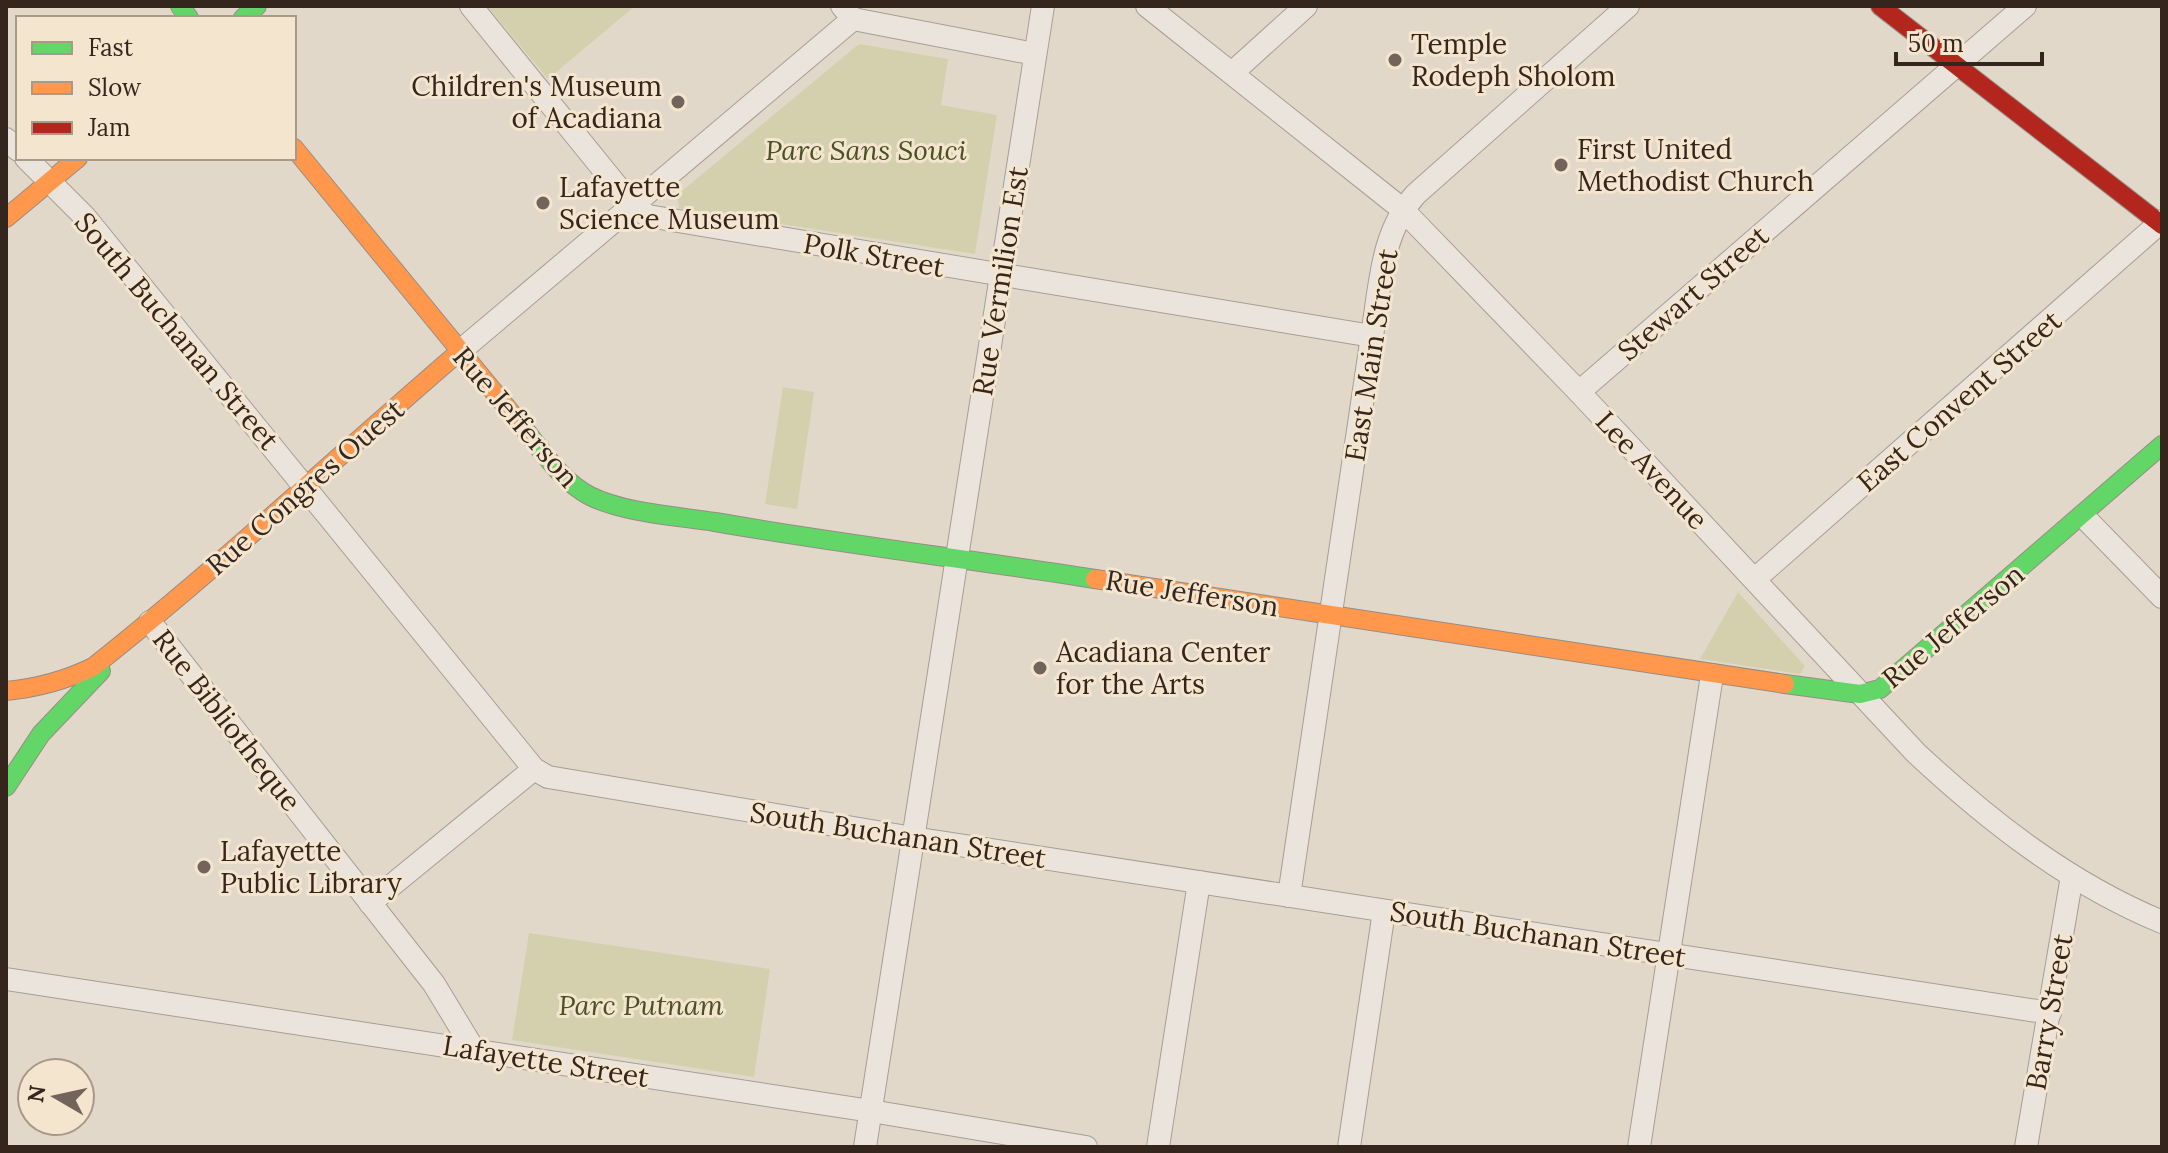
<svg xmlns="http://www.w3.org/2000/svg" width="2168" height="1153" viewBox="0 0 2168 1153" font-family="Lora,serif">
<rect width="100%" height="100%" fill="#e2d8ca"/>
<!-- green -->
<g fill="#d4d0ad">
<polygon points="487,6 635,6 548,79"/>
<polygon points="859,44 948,59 941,105 997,115 975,254 679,208 677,195"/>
<polygon points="783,387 814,392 797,509 765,504"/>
<polygon points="1738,592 1805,666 1800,674 1700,659"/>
<polygon points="529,933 770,969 754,1077 512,1040"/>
</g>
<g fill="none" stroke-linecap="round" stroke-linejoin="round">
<defs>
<g id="street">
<polyline points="471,6 633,206 648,216 1372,336"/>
<polyline points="842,6 853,19 1035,54"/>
<path d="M1147 6 1402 209 1579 392 1916 753C1989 821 2068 883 2162 922"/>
<polyline points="1232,73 1306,6"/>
<polyline points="6,139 18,150"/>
<polyline points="26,158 85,217 534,769 548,777 913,838 2050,1013"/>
<polyline points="459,352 853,19"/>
<polyline points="1579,392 2025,6"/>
<polyline points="2083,516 2162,597"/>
<polyline points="1755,579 2162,221"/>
<polyline points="150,622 434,984 474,1050"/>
<path d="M1289 896 1372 336C1380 286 1381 232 1416 194L1628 6"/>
<polyline points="370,903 534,769"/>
<polyline points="6,979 871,1111 1086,1147"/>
<polyline points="865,1147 1043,6"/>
<polyline points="1158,1147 1199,882"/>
<polyline points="1349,1147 1384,911"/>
<polyline points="1639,1147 1712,675"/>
<polyline points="2026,1147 2072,876"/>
</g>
<g id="fast">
<polyline points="180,6 189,18"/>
<polyline points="243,18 257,6"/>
<path d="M526 431C544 454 563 482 590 496 624 513 677 516 715 522 841 544 968 559 1095 579"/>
<polyline points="1785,684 1860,694 1880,689 2162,445"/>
<polyline points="6,787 41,734 101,671"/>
</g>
<g id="slow">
<polyline points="294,148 526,431"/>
<polyline points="6,218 78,158"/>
<polyline points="1095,579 1785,684"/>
<path d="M6 691C38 688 64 681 93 667 219 567 337 457 459 352"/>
</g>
<polyline id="jam" points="1880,6 2162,225"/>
</defs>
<!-- street casing -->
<use href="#street" stroke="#a79e94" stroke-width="24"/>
<!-- fast casing -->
<use href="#fast" stroke="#968d84" stroke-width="20"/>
<!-- slow casing -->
<use href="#slow" stroke="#968d84" stroke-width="20"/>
<!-- jam casing -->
<use href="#jam" stroke="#968d84" stroke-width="20"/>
<!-- street -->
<use href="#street" stroke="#eae4dc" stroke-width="22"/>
<!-- fast -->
<use href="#fast" stroke="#63d668" stroke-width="18"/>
<!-- slow -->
<use href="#slow" stroke="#ff974d" stroke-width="18"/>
<!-- jam -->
<use href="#jam" stroke="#b3261e" stroke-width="18"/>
</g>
<!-- markers -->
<g fill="#72645a" stroke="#f4e5cf" stroke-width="3">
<circle cx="1395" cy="60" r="8"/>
<circle cx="678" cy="102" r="8"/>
<circle cx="1561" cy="165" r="8"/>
<circle cx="543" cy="203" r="8"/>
<circle cx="1040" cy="668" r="8"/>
<circle cx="204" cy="867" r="8"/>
</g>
<g text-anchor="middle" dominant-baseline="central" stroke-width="6" stroke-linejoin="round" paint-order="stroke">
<!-- poi labels -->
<g font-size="28" fill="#35261d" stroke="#f4e5cf" text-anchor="start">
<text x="1411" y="44">Temple<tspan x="1411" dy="32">Rodeph Sholom</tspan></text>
<text x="662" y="86" text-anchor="end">Children's Museum<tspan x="662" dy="32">of Acadiana</tspan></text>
<text x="1577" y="149">First United<tspan x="1577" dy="32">Methodist Church</tspan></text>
<text x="559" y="187">Lafayette<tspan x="559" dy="32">Science Museum</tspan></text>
<text x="1056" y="652">Acadiana Center<tspan x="1056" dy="32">for the Arts</tspan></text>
<text x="220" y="851">Lafayette<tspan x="220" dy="32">Public Library</tspan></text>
</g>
<!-- park labels -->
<g font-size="28" font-style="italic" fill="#4a5124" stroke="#f4e5cf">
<text x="866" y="150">Parc Sans Souci</text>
<text x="641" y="1005">Parc Putnam</text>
</g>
<!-- street labels -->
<g font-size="28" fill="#35261d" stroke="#f4e5cf">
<text transform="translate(874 255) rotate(10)">Polk Street</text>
<text transform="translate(1000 281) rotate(-81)">Rue Vermilion Est</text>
<text transform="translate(1693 293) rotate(-41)">Stewart Street</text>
<text transform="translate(177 331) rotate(50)">South Buchanan Street</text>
<text transform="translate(1371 355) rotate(-81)">East Main Street</text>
<text transform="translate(1959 401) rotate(-41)">East Convent Street</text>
<text transform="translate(516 417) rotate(49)">Rue Jefferson</text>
<text transform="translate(1652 470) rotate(47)">Lee Avenue</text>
<text transform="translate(305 487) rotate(-41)">Rue Congres Ouest</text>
<text transform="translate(1192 593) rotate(9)">Rue Jefferson</text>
<text transform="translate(1953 626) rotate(-40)">Rue Jefferson</text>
<text transform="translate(227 720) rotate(52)">Rue Bibliotheque</text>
<text transform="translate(898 835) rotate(9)">South Buchanan Street</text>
<text transform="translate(1538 934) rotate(9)">South Buchanan Street</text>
<text transform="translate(2049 1012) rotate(-80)">Barry Street</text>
<text transform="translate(546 1061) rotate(9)">Lafayette Street</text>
</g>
</g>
<!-- border -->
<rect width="2168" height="1153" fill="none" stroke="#35261d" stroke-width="16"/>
<!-- legend -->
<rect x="16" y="16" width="280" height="144" fill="#f4e5cf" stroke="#a89988" stroke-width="2"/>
<rect x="32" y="42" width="40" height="12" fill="#63d668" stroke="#a89988" stroke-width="2"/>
<text x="88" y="56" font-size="24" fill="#35261d">Fast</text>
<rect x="32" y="82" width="40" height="12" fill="#ff974d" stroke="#a89988" stroke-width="2"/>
<text x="88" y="96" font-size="24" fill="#35261d">Slow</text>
<rect x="32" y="122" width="40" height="12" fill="#b3261e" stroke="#a89988" stroke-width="2"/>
<text x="88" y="136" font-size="24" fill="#35261d">Jam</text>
<!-- north arrow -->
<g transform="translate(56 1097) rotate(279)"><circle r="38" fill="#f4e5cf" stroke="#a89988" stroke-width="2"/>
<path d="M0-6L14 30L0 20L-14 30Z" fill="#72645a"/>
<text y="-12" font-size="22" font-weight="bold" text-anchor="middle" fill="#35261d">N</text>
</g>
<!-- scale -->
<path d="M1896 52v12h146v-12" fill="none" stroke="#35261d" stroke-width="4"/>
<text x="1908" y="52" font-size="24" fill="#35261d" stroke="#f4e5cf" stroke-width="6" paint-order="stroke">50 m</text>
</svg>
